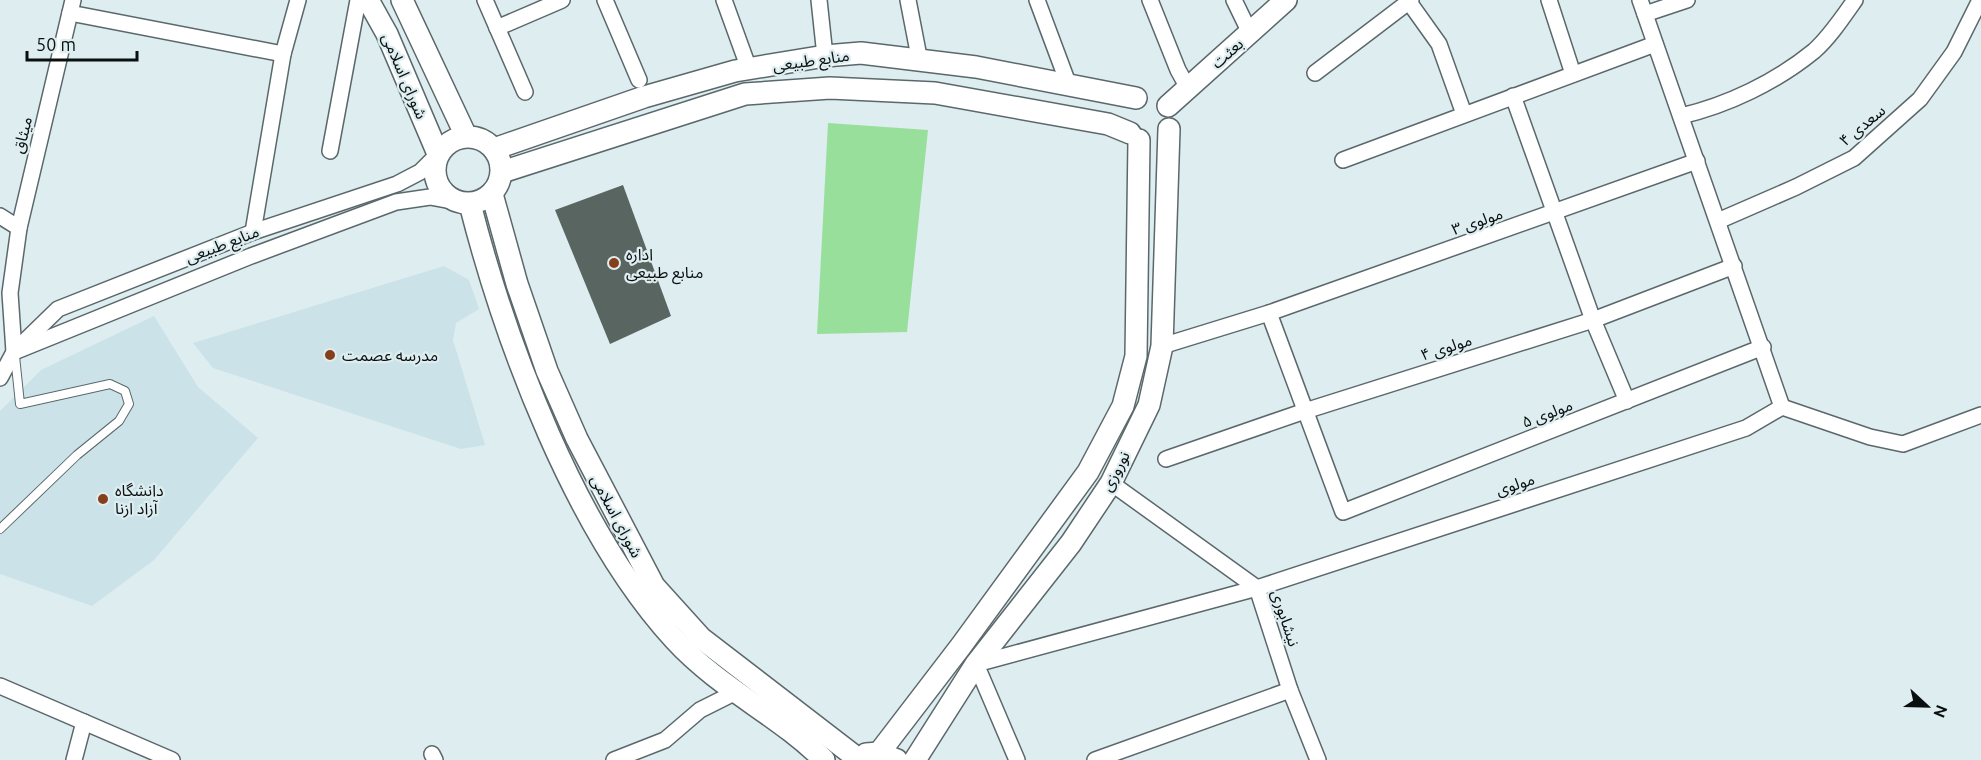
<svg xmlns="http://www.w3.org/2000/svg" width="1981" height="760" viewBox="0 0 1981 760" font-family="Ubuntu,'Noto Sans Arabic',sans-serif">
<rect width="100%" height="100%" fill="#deedf0"/>
<!-- built -->
<g fill="#cbe3e8">
<polygon points="444,266 469,280 479,309 456,323 453,340 485,445 461,449 213,368 193,343"/>
<polygon points="154,316 198,387 258,438 154,560 92,606 0,574 0,411 41,370"/>
</g>
<!-- green -->
<polygon fill="#98df9b" points="828,123 928,130 907,332 817,334"/>
<!-- building -->
<polygon fill="#586561" points="623,185 671,316 610,344 555,210"/>
<g fill="none" stroke-linecap="round" stroke-linejoin="round">
<defs>
<polyline id="lane" points="0,529 77,455 119,421 129,404 125,391 110,384 20,404 15,356"/>
<g id="street">
<polyline points="485,0 525,92"/>
<polyline points="605,0 639,80"/>
<polyline points="724,0 749,69"/>
<polyline points="819,0 825,56"/>
<polyline points="908,0 920,62"/>
<polyline points="1037,0 1068,83"/>
<polyline points="1150,0 1178,70 1188,88"/>
<polyline points="1234,0 1250,33"/>
<polyline points="1549,0 1573,74"/>
<polyline points="1640,0 1782,407"/>
<polyline points="1409,2 1439,44 1464,114"/>
<polyline points="70,13 283,54"/>
<polyline points="1645,14 1687,0"/>
<polyline points="497,28 562,0"/>
<polyline points="1315,73 1411,0"/>
<polyline points="1513,96 1593,320 1627,401"/>
<path d="M1681 116C1728 105 1776 82 1814 51 1829 38 1843 17 1855 0"/>
<polyline points="330,151 358,0"/>
<polyline points="1343,160 1655,44"/>
<polyline points="0,216 19,228"/>
<polyline points="1718,221 1796,187 1854,158 1920,99 1954,52 1980,0"/>
<polyline points="253,232 283,54 298,0"/>
<polyline points="1269,313 1343,512 1763,347"/>
<polyline points="21,345 58,309 253,232 397,184 420,172 438,154"/>
<polyline points="1162,346 1269,313 1697,161"/>
<polyline points="14,352 10,293 19,228 73,0"/>
<polyline points="0,378 14,352 251,256 396,202 430,197 457,202"/>
<polyline points="1782,407 1870,437 1903,444 1981,415"/>
<polyline points="1166,459 1305,411 1593,320 1734,266"/>
<polyline points="1111,483 1257,588 1290,690 1318,760"/>
<polyline points="0,686 172,760"/>
<polyline points="432,754 435,760"/>
<polyline points="74,760 84,722"/>
<polyline points="614,760 665,740 700,710 734,693"/>
<polyline points="1017,760 976,664 1257,588 1746,428 1782,407"/>
<polyline points="1095,760 1290,690"/>
</g>
<g id="secondary">
<polyline points="368,0 387,34 438,154"/>
<polyline points="402,0 466,136"/>
<polyline points="1168,106 1286,0"/>
<circle cx="468" cy="170" r="33"/>
<polyline points="494,149 644,97 735,71 825,56 861,53 976,67 1136,98"/>
<polyline points="502,172 745,94 830,88 935,93 1108,124 1130,133"/>
<polyline points="492,194 517,284 547,371 577,439 654,586 701,638 857,758"/>
<path d="M470 204C506 345 576 532 675 640 720 689 779 715 824 760"/>
<polyline points="879,753 961,646 1088,472 1123,406 1136,356 1139,140"/>
<polyline points="866,754 879,753 897,760"/>
<polyline points="915,760 976,664 1071,543 1111,483 1149,405 1162,346 1169,129"/>
</g>
</defs>
<!-- lane casing -->
<use href="#lane" stroke="#5b686b" stroke-width="10"/>
<!-- street casing -->
<use href="#street" stroke="#5b686b" stroke-width="18"/>
<!-- secondary casing -->
<use href="#secondary" stroke="#5b686b" stroke-width="24"/>
<!-- lane -->
<use href="#lane" stroke="#fff" stroke-width="8"/>
<!-- street -->
<use href="#street" stroke="#fff" stroke-width="15"/>
<!-- secondary -->
<use href="#secondary" stroke="#fff" stroke-width="21"/>
</g>
<!-- markers -->
<g fill="#853f1a" stroke="#deedf0" stroke-width="2">
<circle cx="614" cy="263" r="6"/>
<circle cx="330" cy="355" r="6"/>
<circle cx="103" cy="499" r="6"/>
</g>
<g text-anchor="middle" dominant-baseline="central" stroke-width="4.5" stroke-linejoin="round" paint-order="stroke">
<!-- street labels -->
<g font-size="16" fill="#0a0f10" stroke="#deedf0">
<text transform="translate(1227 53) rotate(-42)">بعثت</text>
<text transform="translate(811 60) rotate(-8)">منابع طبیعی</text>
<text transform="translate(405 76) rotate(67)">شورای اسلامی</text>
<text transform="translate(1862 125) rotate(-40)">سعدی ۴</text>
<text transform="translate(22 135) rotate(-76)">میثاق</text>
<text transform="translate(1477 221) rotate(-19)">مولوی ۳</text>
<text transform="translate(222 244) rotate(-21)">منابع طبیعی</text>
<text transform="translate(1446 347) rotate(-18)">مولوی ۴</text>
<text transform="translate(1547 413) rotate(-21)">مولوی ۵</text>
<text transform="translate(1115 471) rotate(-62)">نوروزی</text>
<text transform="translate(1515 484) rotate(-18)">مولوی</text>
<text transform="translate(617 516) rotate(62)">شورای اسلامی</text>
<text transform="translate(1286 618) rotate(72)">نیشابوری</text>
</g>
<!-- poi labels -->
<g font-size="16" fill="#0a0f10" stroke="#deedf0" text-anchor="start">
<text x="626" y="254">اداره<tspan x="626" dy="18">منابع طبیعی</tspan></text>
<text x="342" y="355">مدرسه عصمت</text>
<text x="115" y="490">دانشگاه<tspan x="115" dy="18">آزاد ازنا</tspan></text>
</g>
</g>
<!-- north arrow -->
<g transform="translate(1927 706) rotate(112)" stroke="#deedf0" stroke-width="4.5" paint-order="stroke">
<path d="M0-4.5L10 22L0 15L-10 22Z" fill="#0a0f10"/>
<text y="-9" font-size="16" font-weight="bold" text-anchor="middle" fill="#0a0f10">N</text>
</g>
<!-- scale -->
<path d="M27 51v9h110v-9" fill="none" stroke="#0a0f10" stroke-width="3"/>
<text x="36" y="51" font-size="18" fill="#0a0f10" stroke="#deedf0" stroke-width="4.5" paint-order="stroke">50 m</text>
</svg>
